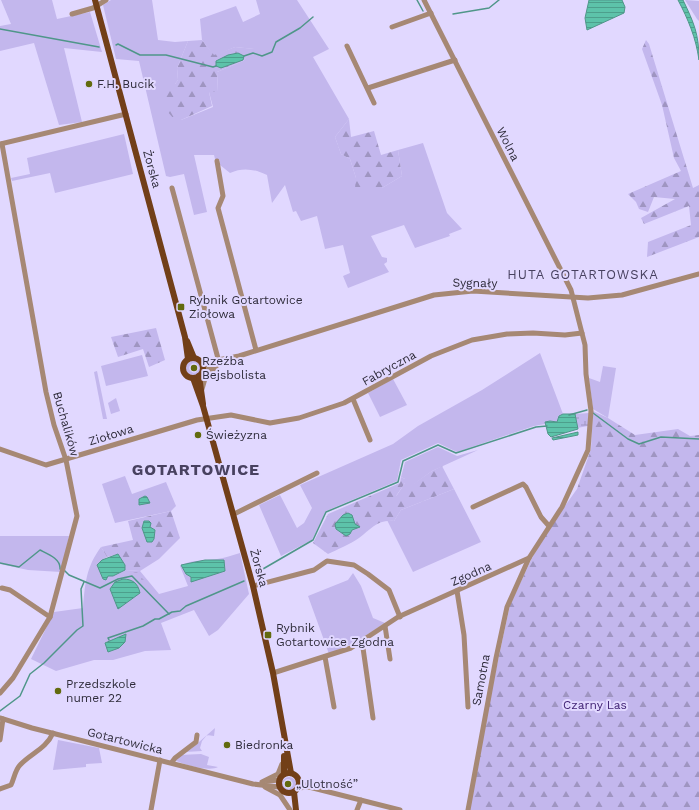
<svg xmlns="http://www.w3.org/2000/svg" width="699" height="810" viewBox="0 0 699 810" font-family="'Work Sans',sans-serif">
<defs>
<pattern id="forest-firs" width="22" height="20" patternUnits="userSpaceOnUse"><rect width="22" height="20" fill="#c3b7ed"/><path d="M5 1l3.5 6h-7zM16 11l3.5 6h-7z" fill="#9f95c1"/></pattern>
<pattern id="wetland-marsh" width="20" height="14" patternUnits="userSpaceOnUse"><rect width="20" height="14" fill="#c3b7ed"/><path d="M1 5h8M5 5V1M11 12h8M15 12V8" fill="none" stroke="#9f95c1"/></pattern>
<pattern id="water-rules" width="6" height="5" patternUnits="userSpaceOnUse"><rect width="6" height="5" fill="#5dc3aa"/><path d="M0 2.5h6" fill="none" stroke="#4d9f8c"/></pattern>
</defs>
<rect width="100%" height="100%" fill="#e1d8ff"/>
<!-- green -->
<g fill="#c3b7ed">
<polygon points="1,0 52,0 57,19 90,12 102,52 64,48 82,122 59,125 34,43 0,51 0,26 11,24"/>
<path d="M111 0H152L158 40 175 42 188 41 177 68 178 80 175 84 181 120 213 107 209 92 218 91 217 72 243 61 254 49 235 47 214 56 202 40 200 19 236 6 243 22 260 14 256 0H297L329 49 313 57 349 119 335 137 341 154 350 159 356 178 382 188 402 176 398 150 423 143 447 213 462 229 449 234 450 236 415 248 404 225 371 236 382 257 387 258V262L384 264 389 272 348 288 343 276 350 273 343 245 325 249 317 216 301 221 296 211 293 212 285 185 272 203 267 175C254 169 243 167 230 173L220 165V160L215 159 214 155H194L207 212 194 215 184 174 170 177 166 176 139 61 116 59 103 5Z"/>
<polygon points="685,0 699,1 699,21 697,19"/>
<polygon points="124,134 133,174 55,193 50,173 12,181 11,178 30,174 27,158"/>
<polygon points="540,353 563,414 559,416 557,422 545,422 545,424 534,426 457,452 438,443 401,460 397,481 326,511 312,540 281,556 259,505 280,495 297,528 304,523 312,508 300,485 393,444 418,426 482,390"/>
<polygon points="142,355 148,376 106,386 101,366"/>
<circle cx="193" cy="368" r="7"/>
<polygon points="603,366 616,368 608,418 593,409 589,378 600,382"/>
<polygon points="97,371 107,419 103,419 94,372"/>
<polygon points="393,379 407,405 380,417 368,393"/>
<polygon points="116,398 120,411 111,414 108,403"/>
<polygon points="438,447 457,456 478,450 432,471 395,498 405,483 405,479 401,477 405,462"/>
<polygon points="125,476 132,494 166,482 176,506 171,511 115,523 102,484"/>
<polygon points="454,489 481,542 413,572 387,520 394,521 401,510"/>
<polygon points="0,536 69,536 61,572 28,570 0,564"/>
<path d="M101 547 107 557 102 560 108 576H113L125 570 140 571 159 594 188 586 180 566C192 559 204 561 217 559 225 558 232 555 240 553L249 594 218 630 209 636 194 610 161 623 171 650 145 651 113 660H94L56 671 31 659 54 612 83 608C85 584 86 567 101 547Z"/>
<polygon points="353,573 361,586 373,618 385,623 354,643 329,654 308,596 348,580"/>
<polygon points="215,728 214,736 207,735 202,741 200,748 202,751 185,752 191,749"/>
<polygon points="58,740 99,748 102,763 86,764 86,767 53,770"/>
<path d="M201 754 209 757 207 765 218 767C210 772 183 765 175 760L180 755Z"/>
<circle cx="289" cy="784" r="7"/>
</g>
<!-- forest -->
<g fill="url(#forest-firs)">
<polygon points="202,40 214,55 235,47 255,49 243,61 217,72 218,92 209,92 212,106 181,120 174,119 167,111 159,90 175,84 178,80 177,68 188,41"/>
<polygon points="646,40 649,44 693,188 699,185 699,237 647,257 648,242 691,225 689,206 644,224 641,218 675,199 654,197 648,212 639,209 636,202 628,194 681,171 674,158 662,105 642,49"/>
<polygon points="349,119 351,137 374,131 381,155 398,150 402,176 382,188 355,188 356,178 350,159 341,154 335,137"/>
<polygon points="156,328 165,360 149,367 143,349 118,357 111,337"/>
<polygon points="593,411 608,418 635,435 678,429 690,436 699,435 699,810 468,810 472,781 510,605 532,558 550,527 577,489 591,449"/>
<path d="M442 466 454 489 401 510 394 521C378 519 371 529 359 538 349 545 338 549 328 554L313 543 328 514 400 483 401 477 405 479V483L396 496 432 471Z"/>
<polygon points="171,511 180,538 159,559 140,571 125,570 125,565 118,554 107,557 101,547 133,540 128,521"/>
</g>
<!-- wetland -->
<g fill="url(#wetland-marsh)">
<polygon points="589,413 588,426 577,428 574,416 575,414"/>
<polygon points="135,572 137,572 157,595 154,596 133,573"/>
</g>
<!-- water -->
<g fill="url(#water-rules)" stroke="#4f9689">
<polygon points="589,0 622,0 625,7 624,13 587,30 585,18"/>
<path d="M678 0H683C694 23 699 34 699 60 696 38 688 19 678 0Z"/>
<polygon points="238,53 244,56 243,60 221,68 216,66 216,61 228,55"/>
<polygon points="563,414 575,414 578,429 551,437 548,434 545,422 550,421 557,422 559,416"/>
<polygon points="578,432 578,435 553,440 552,438"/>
<polygon points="145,496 147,497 150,503 139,505 139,499"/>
<polygon points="348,513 352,515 355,524 360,527 352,530 350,534 346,536 336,529 335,524 343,515"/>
<polygon points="144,521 149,521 151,523 150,527 155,530 154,539 152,542 147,542 142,528"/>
<polygon points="118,554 125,565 125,570 113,576 108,576 106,580 103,579 97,565 102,560"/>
<polygon points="205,560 224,560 225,571 191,582 191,577 186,574 181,565"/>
<path d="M123 579C132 579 138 583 140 593L118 609 110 589 115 582Z"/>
<polygon points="126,634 125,642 119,648 108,652 105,643"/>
</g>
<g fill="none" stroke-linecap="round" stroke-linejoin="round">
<!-- stream -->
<g stroke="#4f9689" stroke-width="1.5">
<polyline points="417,0 423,11"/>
<polyline points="453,14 489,8 499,0"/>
<polyline points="0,29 99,47"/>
<polyline points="116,45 118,44 140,55 166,55 213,67 216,66"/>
<polyline points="244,56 253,53 262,56 272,52 276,42 300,28 313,17"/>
<polyline points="593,413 628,439 639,444 661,437 699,439"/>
<polyline points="569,415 587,410"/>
<path d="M0 563 19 567 40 550C48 554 61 559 60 569"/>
<polyline points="64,570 69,575 100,588 118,579 132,576 169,614"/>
<polyline points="256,573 313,540 326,512 398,482 403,461 438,445 456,453 536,427 547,426"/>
<polyline points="109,640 108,638 143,626 155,619 159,619 172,612 180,611 186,606 244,581"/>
<polyline points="0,711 20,696 30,674 44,663 77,630 83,626 81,589 84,582"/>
</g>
<!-- minor -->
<g stroke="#a68874" stroke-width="5">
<polyline points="424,0 571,290 585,345 586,374 591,411 588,450 562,507 529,558 507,607 496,658 468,810"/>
<polyline points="72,14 93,8 106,0"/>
<polyline points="392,27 431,13"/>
<polyline points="347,46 374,103"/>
<polyline points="368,88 455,60"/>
<polyline points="0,144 126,114"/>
<polyline points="217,161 223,196 218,208 256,350"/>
<polyline points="172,188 219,362"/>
<polyline points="202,363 239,356 434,295 473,291 588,298 622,295 699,274"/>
<polyline points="203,369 223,362"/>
<polyline points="202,389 206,375 216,367"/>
<polyline points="353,399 370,440"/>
<polyline points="0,449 46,465 197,420 231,415 270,423 299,418 344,403 431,356 472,340 507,334 533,333 565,335 582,333"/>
<polyline points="473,507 523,484 526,487 541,517 549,526"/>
<polyline points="234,514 317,473"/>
<polyline points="253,586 314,570 327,561 354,565 368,574 389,590 400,617"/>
<polyline points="2,588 10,590 50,617"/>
<polyline points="457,591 464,635 468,707"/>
<polyline points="385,626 390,659"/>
<polyline points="362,641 373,718"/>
<polyline points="325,657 334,707"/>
<polyline points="273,673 351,648 398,617 529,558"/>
<polyline points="0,693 13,678 50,617 77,516 66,460 54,425 46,392 2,144"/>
<polyline points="0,718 32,728 253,784 279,787"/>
<polyline points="0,740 3,719"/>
<polyline points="172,762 175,758 196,742 197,735"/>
<polyline points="268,781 279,780"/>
<polyline points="262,782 278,774 282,764"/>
<polyline points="299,782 309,787 400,810"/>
<polyline points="265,787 280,795 290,810"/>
<polyline points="298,788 308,787"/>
<path d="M0 789 11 785C14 779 15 770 20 765 31 753 46 749 53 733"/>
<polyline points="151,810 160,760"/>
<polyline points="357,810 361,800"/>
</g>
<!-- major -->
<g stroke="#723f18" stroke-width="6">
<polyline points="95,0 185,337 188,359"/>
<polyline points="187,341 194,358"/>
<circle cx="193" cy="368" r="10"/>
<polyline points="199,376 203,404"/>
<polyline points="193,378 203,406 253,586 273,673 291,773"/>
<polyline points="284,756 284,774"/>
<circle cx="289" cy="783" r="10"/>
<polyline points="294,792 296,810"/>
</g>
</g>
<!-- markers -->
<g fill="#626a0e" stroke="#e1d8ff" stroke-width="1.5">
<circle cx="89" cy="84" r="4"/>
<rect x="177" y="303" width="8" height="8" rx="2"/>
<circle cx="194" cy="368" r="4"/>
<circle cx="198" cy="435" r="4"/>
<rect x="264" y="631" width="8" height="8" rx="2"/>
<circle cx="58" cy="691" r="4"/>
<circle cx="227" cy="745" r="4"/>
<circle cx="288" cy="784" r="4"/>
</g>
<g text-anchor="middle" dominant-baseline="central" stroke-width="4" stroke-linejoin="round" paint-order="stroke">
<!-- poi labels -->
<g font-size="12" fill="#2f2c3b" stroke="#e1d8ff" text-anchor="start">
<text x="97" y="84">F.H. Bucik</text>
<text x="189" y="300">Rybnik Gotartowice<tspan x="189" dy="14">Ziołowa</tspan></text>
<text x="202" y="361">Rzeźba<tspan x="202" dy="14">Bejsbolista</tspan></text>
<text x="206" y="435">Świeżyzna</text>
<text x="276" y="628">Rybnik<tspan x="276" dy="14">Gotartowice Zgodna</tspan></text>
<text x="66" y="684">Przedszkole<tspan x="66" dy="14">numer 22</tspan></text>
<text x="235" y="745">Biedronka</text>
<text x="296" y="784">„Ulotność”</text>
</g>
<!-- street labels -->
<g font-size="12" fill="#2f2c3b" stroke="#e1d8ff">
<text transform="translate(508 144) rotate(63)">Wolna</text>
<text transform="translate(152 169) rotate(75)">Żorska</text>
<text transform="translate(475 283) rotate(1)">Sygnały</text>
<text transform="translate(389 368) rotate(-29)">Fabryczna</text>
<text transform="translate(66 424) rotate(74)">Buchalików</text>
<text transform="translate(111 435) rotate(-17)">Ziołowa</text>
<text transform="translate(259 568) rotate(75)">Żorska</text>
<text transform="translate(471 574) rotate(-24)">Zgodna</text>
<text transform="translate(481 680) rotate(-79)">Samotna</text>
<text transform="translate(125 741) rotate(14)">Gotartowicka</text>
</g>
<!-- park labels -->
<g font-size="12" fill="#402274" stroke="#e1d8ff">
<text x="595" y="705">Czarny Las</text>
</g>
<!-- neighbourhood labels -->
<g font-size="13" letter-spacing="1" fill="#484160" stroke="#e1d8ff">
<text x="583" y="274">HUTA GOTARTOWSKA</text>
</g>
<!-- district labels -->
<g font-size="16" font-weight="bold" letter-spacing="1" fill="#484160" stroke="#e1d8ff">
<text x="196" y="469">GOTARTOWICE</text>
</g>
</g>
</svg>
